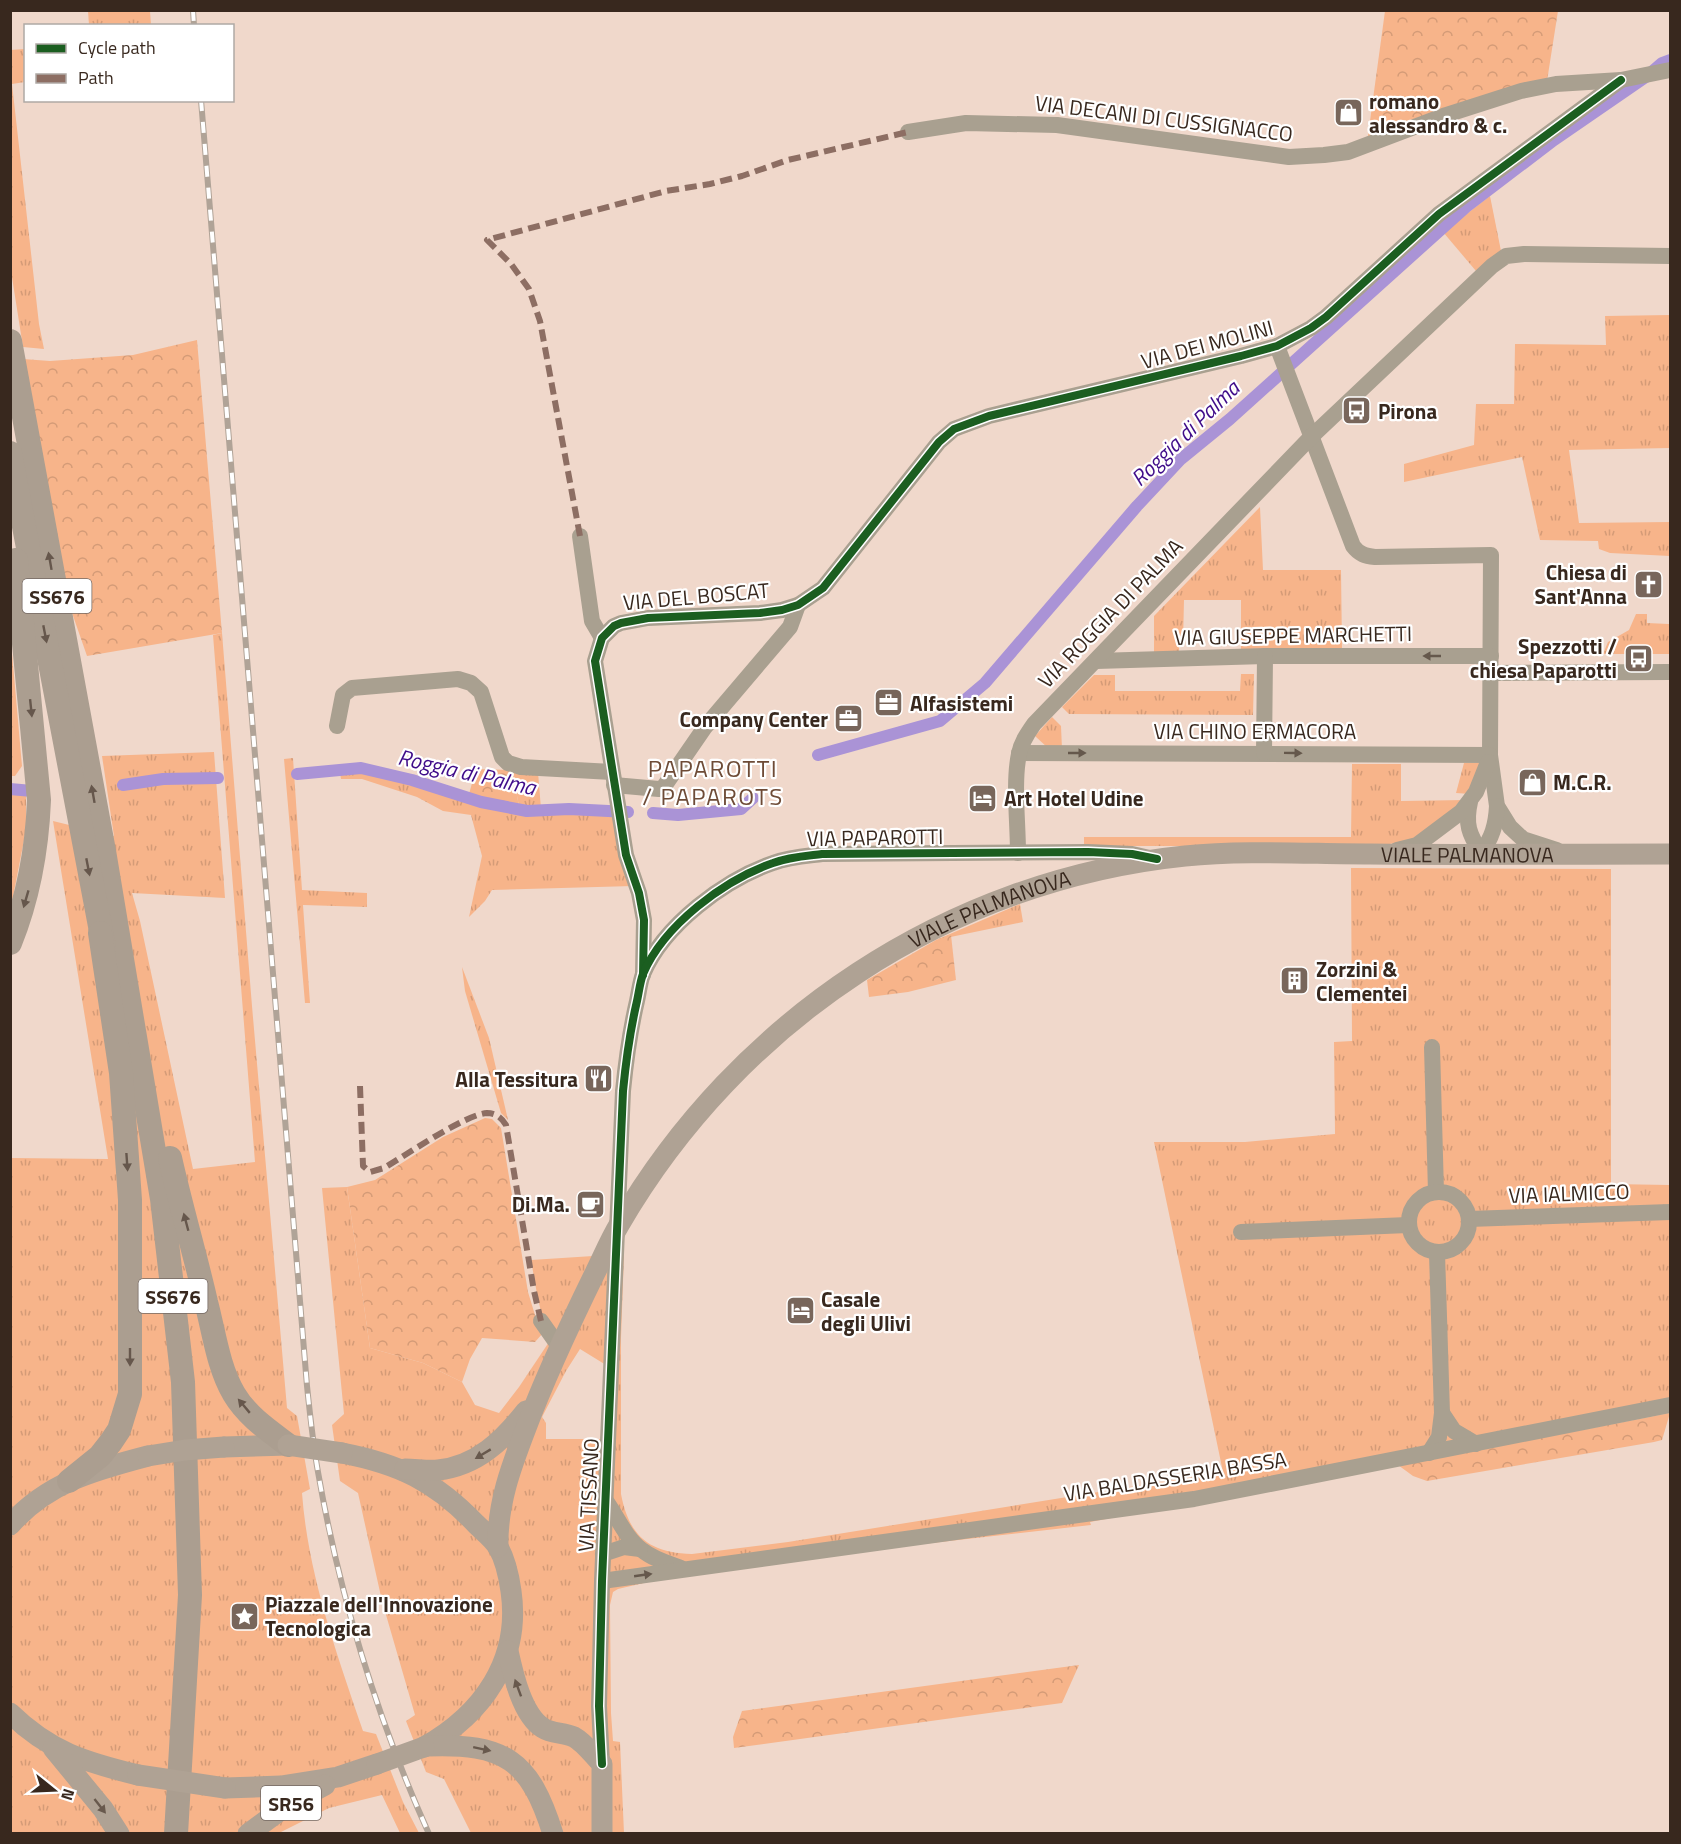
<svg xmlns="http://www.w3.org/2000/svg" width="1681" height="1844" viewBox="0 0 1681 1844" font-family="'Titillium Web',sans-serif">
<defs>
<pattern id="grass-tufts" width="24" height="20" patternUnits="userSpaceOnUse" patternTransform="scale(1.5)"><rect width="24" height="20" fill="#f7b48a"/><path d="M3 7l-1-3M5 7V3M7 7l1-3M15 17l-1-3M17 17v-4M19 17l1-3" fill="none" stroke="#d49b77"/></pattern>
<pattern id="forest-crowns" width="20" height="18" patternUnits="userSpaceOnUse" patternTransform="scale(1.5)"><rect width="20" height="18" fill="#f7b48a"/><path d="M2 6a3 3 0 1 1 6 0M12 15a3 3 0 1 1 6 0" fill="none" stroke="#d49b77"/></pattern>
</defs>
<rect width="100%" height="100%" fill="#f0d8cb"/>
<!-- grass -->
<g fill="url(#grass-tufts)" fill-rule="evenodd">
<polygon points="88,11 150,11 151,25 89,25"/>
<polygon points="25,49 25,82 12,84 39,324 44,349 23,347 11,271 10,50"/>
<polygon points="1490,196 1501,251 1476,271 1443,232"/>
<polygon points="1670,315 1670,448 1569,450 1579,523 1670,522 1670,556 1610,553 1599,549 1598,541 1540,540 1522,457 1404,482 1404,464 1474,445 1476,404 1514,404 1515,344 1606,345 1605,316"/>
<polygon points="1260,507 1263,570 1341,570 1342,648 1241,649 1241,600 1184,600 1183,642 1179,643 1179,652 1154,652 1154,616"/>
<polygon points="1636,614 1647,614 1647,623 1669,624 1670,614 1670,654 1603,654 1608,642 1629,630"/>
<path d="M222 633 252 1006 287 1408 297 1416 310 1489 302 1493C308 1575 337 1654 363 1731L376 1734 403 1802 419 1833H400L382 1795 329 1808 279 1833 11 1834V1158L108 1159 53 821 114 836 102 756 214 752 225 898 132 893 140 921 193 1169 255 1162 213 635Z"/>
<polygon points="11,642 22,766 15,776 10,776"/>
<polygon points="1241,674 1254,674 1253,715 1069,714 1062,707 1094,675 1115,675 1115,691 1240,691"/>
<polygon points="1052,717 1061,726 1062,749 1049,749 1035,736"/>
<polygon points="293,758 302,890 367,893 367,907 303,905 310,1003 305,1003 284,759"/>
<polygon points="1464,763 1483,763 1470,794 1456,793"/>
<path d="M1352 764H1401V801L1465 800C1452 811 1439 825 1425 833 1404 846 1376 845 1352 846H1084V837H1351Z"/>
<polygon points="512,770 538,772 541,809 519,806"/>
<polygon points="360,771 502,810 526,813 615,814 633,886 492,890 485,901 469,917 482,856 471,815 443,811 417,797 362,779 341,779 340,773"/>
<polygon points="11,784 26,786 26,830 11,907"/>
<path d="M1351 868 1611 869V1184L1670 1185V1413L1090 1522 1091 1525 914 1545 648 1582 618 1589 613 1592 610 1605 611 1713 613 1741 620 1742 624 1833H471L444 1779 426 1772 406 1721 415 1715 382 1601 358 1493 340 1481 332 1425 344 1414 322 1188 347 1187 370 1348 423 1363 462 1382 475 1405 499 1413 519 1387 549 1342 546 1322 541 1312 537 1294 531 1260 624 1254 621 1338V1494C629 1536 649 1553 692 1554L788 1542 1223 1472 1154 1142H1245L1335 1134 1334 1042 1352 1041ZM580 1349 606 1365 602 1439H546V1423L542 1417 566 1371Z"/>
<polygon points="1020,904 1023,922 936,940"/>
<polygon points="462,967 489,1038 508,1120 501,1113 465,991"/>
</g>
<!-- forest -->
<g fill="url(#forest-crowns)">
<polygon points="1385,11 1558,11 1547,81 1367,143"/>
<polygon points="197,340 222,633 87,656 71,610 23,359 50,361 133,355"/>
<polygon points="476,769 512,770 519,806 469,794"/>
<polygon points="951,935 956,980 908,992 869,997 867,980 936,940"/>
<polygon points="485,1118 492,1119 501,1128 528,1292 538,1325 543,1333 535,1342 482,1338 470,1359 462,1382 423,1363 370,1348 347,1187 375,1180 443,1137"/>
<polygon points="1670,1413 1662,1440 1654,1442 1427,1481 1413,1476 1398,1465"/>
<polygon points="1079,1665 1062,1703 734,1748 733,1737 742,1711"/>
</g>
<g fill="none" stroke-linecap="round" stroke-linejoin="round">
<!-- canal -->
<g stroke="#aa93d6" stroke-width="12">
<polyline points="818,755 940,721 985,683 1137,506 1181,459 1230,419 1466,207 1554,140 1647,76 1662,63 1670,60"/>
<polyline points="297,774 361,768 412,780 481,802 527,811 569,809 628,812"/>
<polyline points="123,785 163,779 218,778"/>
<polyline points="10,789 43,792"/>
<polyline points="653,813 678,815 741,809 753,798"/>
</g>
<!-- minor -->
<g stroke="#a9a090" stroke-width="16">
<polyline points="908,132 966,123 1057,125 1289,157 1324,155 1348,152 1446,115 1521,91 1556,84 1621,80 1670,70"/>
<path d="M1277 346 1353 546C1359 554 1365 556 1375 557L1491 555 1490 755 1497 806 1510 827 1523 839 1557 850"/>
<polyline points="580,536 592,621 602,638"/>
<polyline points="1096,661 1265,656 1491,656"/>
<polyline points="1491,673 1670,672"/>
<polyline points="337,726 343,695 352,688 458,679 471,683 481,692 502,757 508,763 521,767 612,772"/>
<polyline points="1019,753 1490,755"/>
<polyline points="1264,753 1265,656"/>
<polyline points="614,785 659,789 663,788 705,727 790,627 798,605"/>
<path d="M1470 802C1465 824 1469 834 1481 853 1492 838 1496 825 1497 806"/>
<polyline points="1397,850 1417,845 1461,812 1476,792 1488,762"/>
<path d="M1018 853C1018 823 1013 782 1019 754 1021 743 1027 734 1034 724L1311 437 1492 266 1506 256 1524 254 1670 256"/>
<polyline points="643,975 644,920 639,893 626,855 595,661 602,638 614,626 621,623 648,618 760,613 782,610 798,605 823,588 939,442 954,429 989,416 1241,356 1277,346 1311,328 1326,317 1439,214 1621,80"/>
<polyline points="1432,1047 1436,1192"/>
<circle cx="1439" cy="1222" r="30"/>
<polyline points="1469,1219 1670,1212"/>
<polyline points="1241,1232 1408,1225"/>
<polyline points="1437,1253 1442,1413"/>
<polyline points="541,1321 560,1348"/>
<polyline points="1429,1453 1439,1437 1442,1413 1454,1431 1476,1444"/>
<path d="M606 1501C617 1516 626 1539 642 1550 653 1559 667 1563 681 1568"/>
<polyline points="603,1554 624,1547 640,1549"/>
<polyline points="602,1581 1194,1499 1670,1405"/>
<path d="M602 1764 599 1706 602 1581 623 1091C626 1060 630 1031 637 1001 639 992 640 982 643 974 664 925 724 880 773 863 789 857 806 856 822 854L1088 852 1132 854 1154 859"/>
</g>
<!-- major -->
<g stroke="#afa294" stroke-width="21">
<polyline points="224,1447 288,1445"/>
<path d="M342 1453C399 1464 435 1481 476 1524 483 1531 493 1539 498 1547 505 1559 509 1577 511 1591 521 1660 483 1714 424 1747"/>
<path d="M405 1469C416 1469 427 1471 438 1470 477 1466 503 1440 526 1411"/>
<path d="M10 1525C48 1482 95 1470 148 1456"/>
<path id="s1" d="M498 1547C497 1504 511 1467 526 1428 546 1375 570 1324 595 1273 603 1257 610 1240 619 1225 738 1020 949 880 1185 856 1246 850 1309 854 1370 854 1470 855 1570 854 1670 854"/>
<path d="M508 1651C513 1674 522 1715 543 1728 552 1734 564 1732 574 1737 585 1743 593 1755 602 1764V1834"/>
<path d="M10 1713C50 1752 85 1762 138 1775"/>
<path d="M427 1746C505 1743 530 1760 553 1834"/>
<polyline points="53,1748 103,1809 119,1834"/>
<polyline points="225,1788 281,1786 338,1777 377,1764"/>
<polyline points="248,1834 286,1806 325,1785"/>
</g>
<!-- highway -->
<g stroke="#ab9e90" stroke-width="24">
<polyline points="10,341 104,851 162,1199 183,1382 190,1595 176,1834"/>
<polyline points="10,453 104,947"/>
<path d="M10 943C29 896 37 850 39 800L16 560"/>
<path d="M170 1158C181 1207 195 1254 206 1302 214 1332 218 1367 234 1394 247 1416 268 1430 288 1445"/>
<polyline points="69,1481 100,1456 111,1442 119,1430 130,1394 130,1200 121,1073 100,933"/>
</g>
<defs>
<g id="rail">
<polyline points="193,10 194,26"/>
<path d="M201 100 307 1386C310 1415 313 1444 318 1472 340 1598 377 1718 429 1834"/>
</g>
</defs>
<!-- rail casing -->
<use href="#rail" stroke="#b0a397" stroke-width="6"/>
<!-- rail -->
<use href="#rail" stroke="#fff" stroke-width="4" stroke-dasharray="11" stroke-linecap="butt"/>
<!-- major-bridge -->
<g stroke="#afa294" stroke-width="21">
<polyline points="288,1445 342,1453"/>
<polyline points="148,1456 185,1450 224,1447"/>
<polyline points="377,1764 424,1747"/>
<polyline points="138,1775 225,1788"/>
</g>
<!-- quiet -->
<g stroke="#8d6e63" stroke-width="6" stroke-dasharray="12 6" stroke-linecap="butt">
<polyline points="580,536 540,321 529,289 511,264 487,240 666,191 710,184 742,176 788,160 908,132"/>
<path d="M360 1086 363 1166 370 1172 384 1168C406 1155 466 1114 487 1113 496 1113 502 1118 506 1125L534 1291 541 1321"/>
</g>
<defs>
<g id="cycleway">
<polyline points="643,975 644,920 639,893 626,855 595,661 602,638 614,626 621,623 648,618 760,613 782,610 798,605 823,588 939,442 954,429 989,416 1241,356 1277,346 1311,328 1326,317 1439,214 1621,80"/>
<path d="M602 1764 599 1706 602 1581 623 1091C626 1060 630 1031 637 1001 639 992 640 982 643 974 664 925 724 880 773 863 789 857 806 856 822 854L1088 852 1132 854 1157 859"/>
</g>
</defs>
<!-- cycleway casing -->
<use href="#cycleway" stroke="#fff" stroke-width="11"/>
<!-- cycleway -->
<use href="#cycleway" stroke="#1b5e20" stroke-width="8"/>
</g>
<!-- one-way arrows -->
<defs><path id="oneway-solid" d="M-6-.8H1V-3.2L6.5 0L1 3.2V.8H-6Z" transform="scale(1.5)"/></defs>
<g fill="#66574c">
<use href="#oneway-solid" transform="translate(50 561) rotate(-100)"/>
<use href="#oneway-solid" transform="translate(45 634) rotate(79)"/>
<use href="#oneway-solid" transform="translate(31 708) rotate(84)"/>
<use href="#oneway-solid" transform="translate(93 794) rotate(-100)"/>
<use href="#oneway-solid" transform="translate(88 867) rotate(79)"/>
<use href="#oneway-solid" transform="translate(26 899) rotate(106)"/>
<use href="#oneway-solid" transform="translate(127 1162) rotate(86)"/>
<use href="#oneway-solid" transform="translate(186 1222) rotate(-105)"/>
<use href="#oneway-solid" transform="translate(130 1357) rotate(90)"/>
<use href="#oneway-solid" transform="translate(244 1406) rotate(-130)"/>
</g>
<g fill="#65584c">
<use href="#oneway-solid" transform="translate(1432 656) rotate(-180)"/>
<use href="#oneway-solid" transform="translate(1077 753)"/>
<use href="#oneway-solid" transform="translate(1293 753) rotate(1)"/>
<use href="#oneway-solid" transform="translate(643 1575) rotate(-8)"/>
</g>
<g fill="#68594d">
<use href="#oneway-solid" transform="translate(483 1454) rotate(149)"/>
<use href="#oneway-solid" transform="translate(518 1688) rotate(-110)"/>
<use href="#oneway-solid" transform="translate(482 1749) rotate(12)"/>
<use href="#oneway-solid" transform="translate(100 1806) rotate(52)"/>
</g>
<!-- icons -->
<defs>
<symbol id="shop-square" viewBox="-11 -11 22 22"><rect x="-9" y="-9" width="18" height="18" rx="4" fill="#78665b" stroke="#fff"/><path d="M-5-2.5h2.3a2.7 3.5 0 0 1 5.4 0H5L5.5 6h-11ZM-1.5-2.5h3a1.5 2.3 0 0 0-3 0Z" fill="#fff"/></symbol>
<symbol id="bus-square" viewBox="-11 -11 22 22"><rect x="-9" y="-9" width="18" height="18" rx="4" fill="#78665b" stroke="#fff"/><path d="M-5-6H5V4H4V6H2V4H-2V6H-4V4H-5ZM-3.5-4V0h7V-4ZM-3.5 1.2v1.5H-2V1.2ZM2 1.2v1.5H3.5V1.2Z" fill="#fff"/></symbol>
<symbol id="church-square" viewBox="-11 -11 22 22"><rect x="-9" y="-9" width="18" height="18" rx="4" fill="#78665b" stroke="#fff"/><path d="M-1.2-6h2.4v3.5h3.3v2.4h-3.3V6h-2.4V-.1h-3.3v-2.4h3.3Z" fill="#fff"/></symbol>
<symbol id="office-square" viewBox="-11 -11 22 22"><rect x="-9" y="-9" width="18" height="18" rx="4" fill="#78665b" stroke="#fff"/><path d="M-6-3h4V-5.5h4V-3h4V5H-6ZM-1-4.5V-3h2v-1.5ZM-6 0V1H6V0Z" fill="#fff"/></symbol>
<symbol id="hotel-square" viewBox="-11 -11 22 22"><rect x="-9" y="-9" width="18" height="18" rx="4" fill="#78665b" stroke="#fff"/><path d="M-6-4.5h1.5V1H6V5H4.5V3h-9V5H-6ZM-4 0a1.8 1.8 0 1 1 3.6 0ZM.5 0V-2.5h3Q6-2.5 6 0Z" fill="#fff"/></symbol>
<symbol id="building-square" viewBox="-11 -11 22 22"><rect x="-9" y="-9" width="18" height="18" rx="4" fill="#78665b" stroke="#fff"/><path d="M-4-6H4V6H1V3H-1V6H-4ZM-2.5-4.3h1.7v1.8h-1.7ZM.8-4.3h1.7v1.8H.8ZM-2.5-1h1.7V.8h-1.7ZM.8-1h1.7V.8H.8Z" fill="#fff"/></symbol>
<symbol id="restaurant-square" viewBox="-11 -11 22 22"><rect x="-9" y="-9" width="18" height="18" rx="4" fill="#78665b" stroke="#fff"/><path d="M-5-6h1v4h1v-4h1v4h1v-4h1v5L-1.5 .5V6h-2V.5L-5-1ZM5-6V6H3V1.5H1.5Q1.5-4 5-6Z" fill="#fff"/></symbol>
<symbol id="cafe-square" viewBox="-11 -11 22 22"><rect x="-9" y="-9" width="18" height="18" rx="4" fill="#78665b" stroke="#fff"/><path d="M-5.5-4.5H6V0H3Q3 3.5 0 3.5H-2.5Q-5.5 3.5-5.5 0ZM3-3.2v2h1.7v-2ZM-6 4.5H4V6H-6Z" fill="#fff"/></symbol>
<symbol id="sight-square" viewBox="-11 -11 22 22"><rect x="-9" y="-9" width="18" height="18" rx="4" fill="#78665b" stroke="#fff"/><path d="M0-6L1.8-2.2L6-1.7L2.9 1.2L3.7 5.4L0 3.3L-3.7 5.4L-2.9 1.2L-6-1.7L-1.8-2.2Z" fill="#fff"/></symbol>
</defs>
<g fill-rule="evenodd">
<use href="#shop-square" x="1332" y="96" width="33" height="33"/>
<use href="#bus-square" x="1340" y="394" width="33" height="33"/>
<use href="#church-square" x="1632" y="568" width="33" height="33"/>
<use href="#bus-square" x="1622" y="642" width="33" height="33"/>
<use href="#office-square" x="872" y="686" width="33" height="33"/>
<use href="#office-square" x="832" y="702" width="33" height="33"/>
<use href="#shop-square" x="1516" y="766" width="33" height="33"/>
<use href="#hotel-square" x="966" y="782" width="33" height="33"/>
<use href="#building-square" x="1278" y="964" width="33" height="33"/>
<use href="#restaurant-square" x="582" y="1062" width="33" height="33"/>
<use href="#cafe-square" x="574" y="1188" width="33" height="33"/>
<use href="#hotel-square" x="784" y="1294" width="33" height="33"/>
<use href="#sight-square" x="228" y="1600" width="33" height="33"/>
</g>
<g text-anchor="middle" dominant-baseline="central" stroke-width="4.5" stroke-linejoin="round" paint-order="stroke">
<!-- shield labels -->
<g fill="#fff" stroke="#746862" stroke-width="1.5">
<rect x="22.5" y="579" width="69" height="34" rx="4.5"/>
<rect x="138.5" y="1279" width="69" height="34" rx="4.5"/>
<rect x="261" y="1786" width="60" height="34" rx="4.5"/>
</g>
<g font-size="20" font-weight="bold" fill="#38281e">
<text x="57" y="596">SS676</text>
<text x="173" y="1296">SS676</text>
<text x="291" y="1803">SR56</text>
</g>
<!-- poi labels -->
<g font-size="21" font-weight="bold" fill="#38281e" stroke="#fff" text-anchor="start">
<text x="1369" y="101">romano<tspan x="1369" dy="24">alessandro &amp; c.</tspan></text>
<text x="1378" y="411">Pirona</text>
<text x="1627" y="572" text-anchor="end">Chiesa di<tspan x="1627" dy="24">Sant'Anna</tspan></text>
<text x="1617" y="646" text-anchor="end">Spezzotti /<tspan x="1617" dy="24">chiesa Paparotti</tspan></text>
<text x="910" y="703">Alfasistemi</text>
<text x="828" y="719" text-anchor="end">Company Center</text>
<text x="1553" y="782">M.C.R.</text>
<text x="1004" y="798">Art Hotel Udine</text>
<text x="1316" y="969">Zorzini &amp;<tspan x="1316" dy="24">Clementei</tspan></text>
<text x="578" y="1079" text-anchor="end">Alla Tessitura</text>
<text x="570" y="1204" text-anchor="end">Di.Ma.</text>
<text x="821" y="1299">Casale<tspan x="821" dy="24">degli Ulivi</tspan></text>
<text x="265" y="1604">Piazzale dell'Innovazione<tspan x="265" dy="24">Tecnologica</tspan></text>
</g>
<!-- street labels -->
<g font-size="21" fill="#38281e" stroke="#fff">
<text transform="translate(1164 118) rotate(7)">VIA DECANI DI CUSSIGNACCO</text>
<text transform="translate(1207 344) rotate(-15)">VIA DEI MOLINI</text>
<text transform="translate(696 596) rotate(-5)">VIA DEL BOSCAT</text>
<text transform="translate(1110 613) rotate(-46)">VIA ROGGIA DI PALMA</text>
<text transform="translate(1293 635) rotate(-1)">VIA GIUSEPPE MARCHETTI</text>
<text x="1255" y="731">VIA CHINO ERMACORA</text>
<text transform="translate(875 837) rotate(-1)">VIA PAPAROTTI</text>
<text stroke="none"><textPath href="#s1" startOffset="1330">VIALE PALMANOVA</textPath></text>
<text stroke="none"><textPath href="#s1" startOffset="844">VIALE PALMANOVA</textPath></text>
<text transform="translate(1569 1193) rotate(-2)">VIA IALMICCO</text>
<text transform="translate(1175 1476) rotate(-9)">VIA BALDASSERIA BASSA</text>
<text transform="translate(588 1495) rotate(-87)">VIA TISSANO</text>
</g>
<!-- water labels -->
<g font-size="22" font-style="italic" fill="#3f0c89" stroke="#fff">
<text transform="translate(1185 433) rotate(-44)">Roggia di Palma</text>
<text transform="translate(467 772) rotate(13)">Roggia di Palma</text>
</g>
<!-- quarter labels -->
<g font-size="24" letter-spacing="1.5" fill="#6e4b36" stroke="#fff">
<text x="713" y="768">PAPAROTTI<tspan x="713" dy="28">/ PAPAROTS</tspan></text>
</g>
</g>
<!-- border -->
<rect width="1681" height="1844" fill="none" stroke="#38281e" stroke-width="24"/>
<!-- legend -->
<rect x="24" y="24" width="210" height="78" fill="#ffffff" stroke="#afa9a5" stroke-width="1.5"/>
<rect x="36" y="44" width="30" height="9" fill="#1b5e20" stroke="#afa9a5" stroke-width="1.5"/>
<text x="78" y="54" font-size="18" fill="#38281e">Cycle path</text>
<rect x="36" y="74" width="30" height="9" fill="#8d6e63" stroke="#afa9a5" stroke-width="1.5"/>
<text x="78" y="84" font-size="18" fill="#38281e">Path</text>
<!-- north arrow -->
<g transform="translate(54 1790) rotate(108)" stroke="#ffffff" stroke-width="4.5" paint-order="stroke">
<path d="M0-4.5L10 22L0 15L-10 22Z" fill="#38281e"/>
<text y="-9" font-size="16" font-weight="bold" text-anchor="middle" fill="#38281e">N</text>
</g>
</svg>
